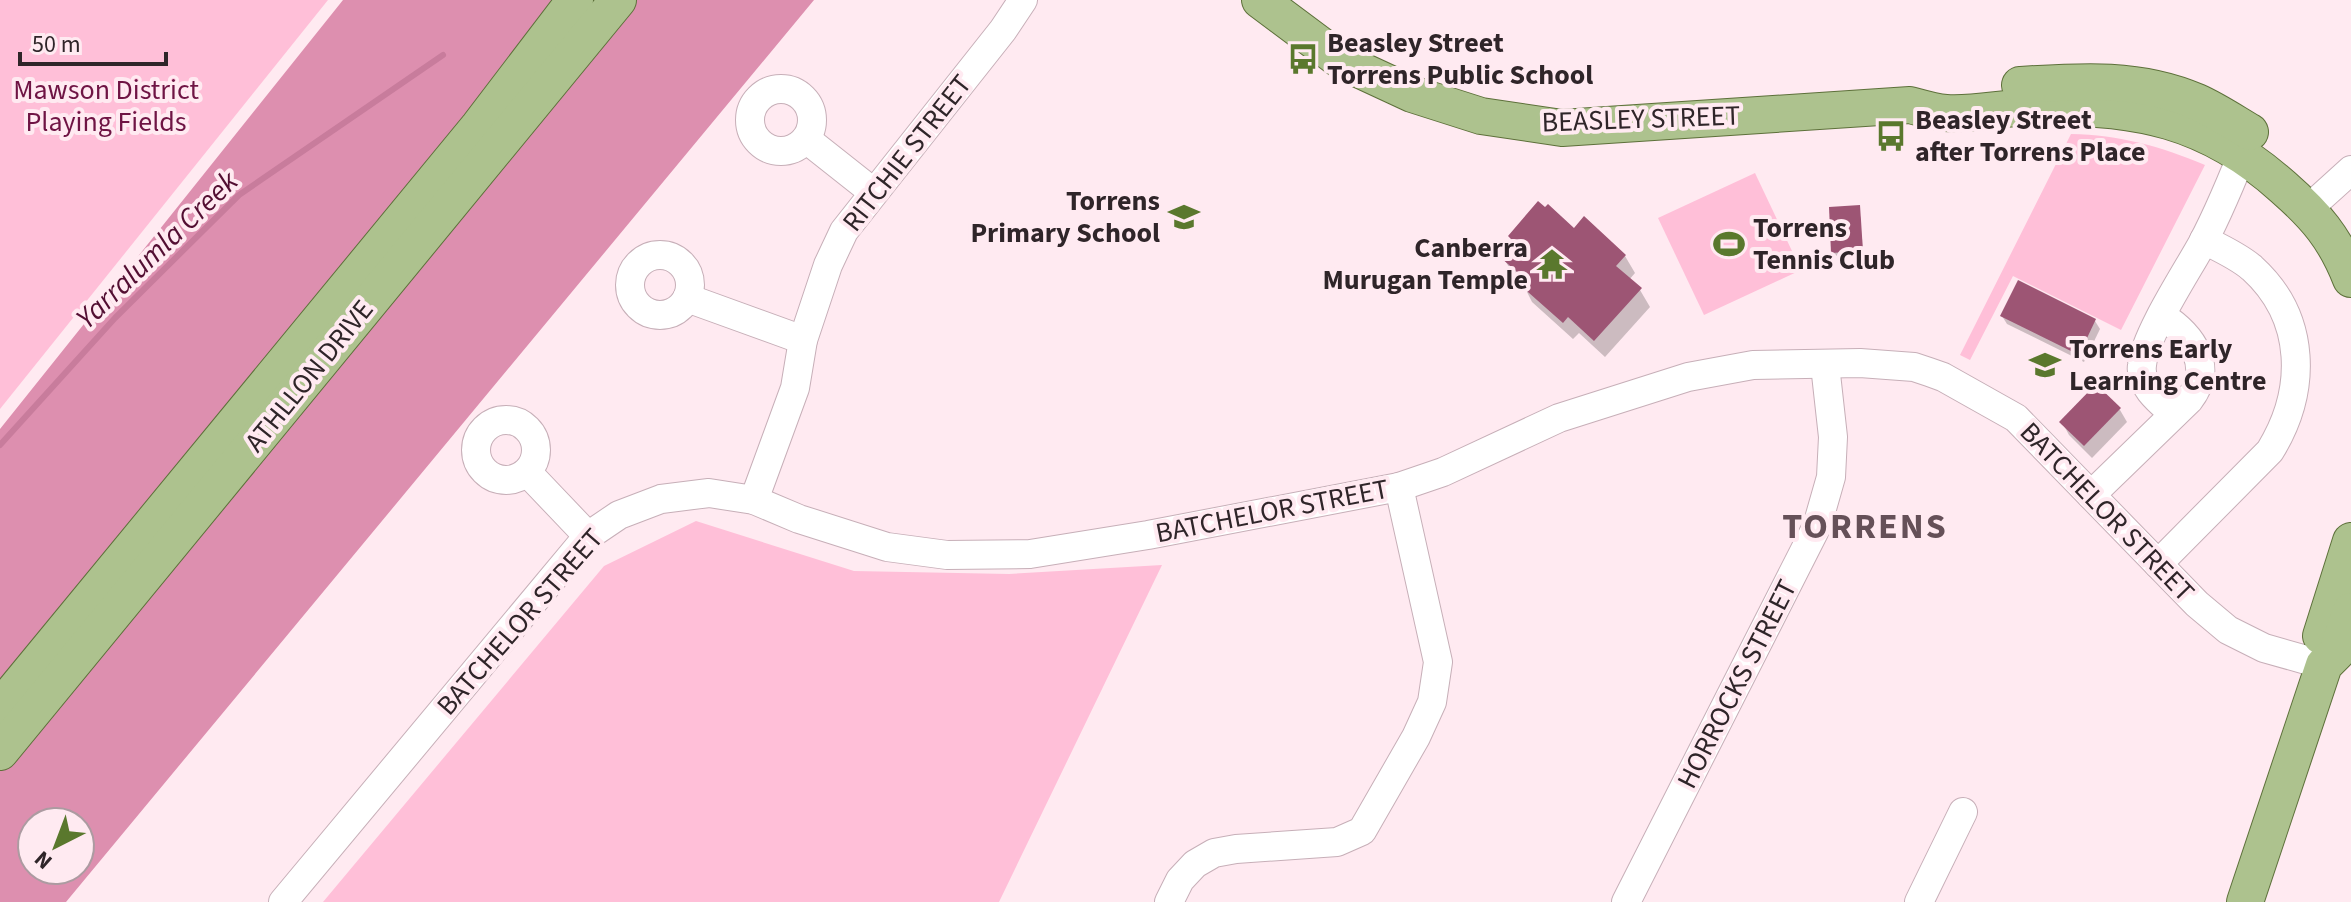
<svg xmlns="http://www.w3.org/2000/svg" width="2351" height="902" viewBox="0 0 2351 902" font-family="'Source Sans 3',sans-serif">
<rect width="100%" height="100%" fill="#ffeaf1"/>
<!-- green -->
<g fill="#ffbfd8">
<polygon points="0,0 328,0 0,409"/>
<path d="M2071 134C2119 135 2160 146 2205 165L2121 330 2013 276 1970 360 1960 355Z"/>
<polygon points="1755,173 1801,270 1704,315 1658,218"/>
<polygon points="696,521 854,571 1009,574 1162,565 999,902 323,902 604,566"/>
</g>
<!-- forest -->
<path fill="#dd8faf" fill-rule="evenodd" d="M343 0H814L66 902H0V429ZM32 822H80V870H32Z"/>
<!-- shadow -->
<g fill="#0003">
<polygon points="1859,207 1863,254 1835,256 1833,252"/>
<polygon points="1574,230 1625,256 1635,273 1629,280 1640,290 1650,307 1605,357 1579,333 1573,339 1532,302 1523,284 1513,274 1503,257 1515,244 1510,236"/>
<polygon points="2002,316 2095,321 2100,329 2084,362 2007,324"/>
<polygon points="2096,387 2120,410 2127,422 2092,458 2069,435 2062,422"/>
</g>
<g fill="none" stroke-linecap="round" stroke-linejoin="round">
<!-- stream -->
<polyline stroke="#c87c9c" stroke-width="6" points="0,445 115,318 239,195 443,55"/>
</g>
<!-- building -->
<g fill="#9d5574">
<polygon points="1538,201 1545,207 1548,204 1574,228 1584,216 1626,255 1616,266 1642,288 1594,341 1568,317 1563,323 1520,285 1525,279 1500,257 1514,242 1508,236"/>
<polygon points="1860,205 1863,251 1831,253 1829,207"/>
<polygon points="2018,280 2096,319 2079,355 2000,316"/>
<polygon points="2096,384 2121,408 2084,446 2059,422"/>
</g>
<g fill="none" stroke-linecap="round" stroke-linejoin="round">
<defs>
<g id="minor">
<circle cx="781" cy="120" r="31"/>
<polyline points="806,139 873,192"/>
<polyline points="2308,209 2351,170"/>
<circle cx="660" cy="285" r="30"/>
<polyline points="687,298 803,340"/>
<path d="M2174 414C2160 402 2139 386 2142 365 2145 335 2186 273 2202 244 2220 210 2235 173 2249 137"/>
<circle cx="506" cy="450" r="30"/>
<polyline points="527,472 588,536"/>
<path d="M2091 495 2189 400C2215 367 2192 335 2162 316"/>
<polyline points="754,500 795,388 803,340 828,265 844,231 1003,30 1023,0"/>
<path d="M2158 564 2270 451C2307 391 2307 318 2252 268 2238 256 2220 248 2204 240"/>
<polyline points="283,902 588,536 619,515 661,499 709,493 754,500 799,519 887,547 947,555 1030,554 1148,535 1399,487 1443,472 1559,418 1688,377 1753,365 1860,363 1914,367 1929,372 1943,377 2016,418 2197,604 2228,630 2264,648 2324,665"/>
<polyline points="1169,902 1180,880 1195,864 1214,853 1236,849 1337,842 1362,831 1416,737 1432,702 1438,662 1399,487"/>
<polyline points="1626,902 1817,526 1831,477 1833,437 1825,365"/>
<polyline points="1919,902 1963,812"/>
</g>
<g id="major">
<path d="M1260 0 1343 62 1412 94 1481 116 1562 128 1910 105C1921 108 1934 112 1946 113 1975 115 2006 107 2037 107 2136 106 2207 119 2283 187 2316 216 2335 238 2351 279"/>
<path d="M2020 85C2081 81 2140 77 2197 102 2215 110 2233 122 2250 132"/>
<polyline points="2321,636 2351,541"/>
<polyline points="0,708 479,126 575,0"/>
<polyline points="0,752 618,0"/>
<polyline points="2245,902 2324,665 2337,652 2351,611"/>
</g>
</defs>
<!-- minor casing -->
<use href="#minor" stroke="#c7afb8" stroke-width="30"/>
<!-- major casing -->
<use href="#major" stroke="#5d703a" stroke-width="38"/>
<!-- minor -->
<use href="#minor" stroke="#fff" stroke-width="28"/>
<!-- major -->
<use href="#major" stroke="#adc28e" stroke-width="36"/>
</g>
<!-- icons -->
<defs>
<symbol id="bus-bare" viewBox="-9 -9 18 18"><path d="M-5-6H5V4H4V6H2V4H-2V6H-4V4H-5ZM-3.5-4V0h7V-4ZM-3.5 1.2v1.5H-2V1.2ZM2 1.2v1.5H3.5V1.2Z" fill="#5a782d" stroke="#ffeaf1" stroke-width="2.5" paint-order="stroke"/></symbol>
<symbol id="school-bare" viewBox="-9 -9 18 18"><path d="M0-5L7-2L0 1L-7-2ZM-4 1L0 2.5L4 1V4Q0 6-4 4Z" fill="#5a782d" stroke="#ffeaf1" stroke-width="2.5" paint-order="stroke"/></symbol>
<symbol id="stadium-bare" viewBox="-9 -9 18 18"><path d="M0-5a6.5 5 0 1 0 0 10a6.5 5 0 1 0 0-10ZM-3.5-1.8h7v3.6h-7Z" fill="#5a782d" stroke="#ffeaf1" stroke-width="2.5" paint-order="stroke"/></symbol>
<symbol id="temple-bare" viewBox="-9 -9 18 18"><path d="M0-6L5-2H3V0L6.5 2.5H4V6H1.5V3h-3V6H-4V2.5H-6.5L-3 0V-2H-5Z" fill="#5a782d" stroke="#ffeaf1" stroke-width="2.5" paint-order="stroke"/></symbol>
</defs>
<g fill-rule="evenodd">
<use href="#bus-bare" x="1281" y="37" width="44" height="44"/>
<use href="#bus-bare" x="1869" y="114" width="44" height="44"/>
<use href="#school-bare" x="1162" y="195" width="44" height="44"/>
<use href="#stadium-bare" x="1707" y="222" width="44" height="44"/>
<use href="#temple-bare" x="1530" y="242" width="44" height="44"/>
<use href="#school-bare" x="2023" y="343" width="44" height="44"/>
</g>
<g text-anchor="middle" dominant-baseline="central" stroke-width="8" stroke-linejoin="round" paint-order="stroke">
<!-- poi labels -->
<g font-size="28" font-weight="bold" fill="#2f2529" stroke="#ffeaf1" text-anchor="start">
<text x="1327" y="43">Beasley Street<tspan x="1327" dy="32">Torrens Public School</tspan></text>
<text x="1915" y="120">Beasley Street<tspan x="1915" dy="32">after Torrens Place</tspan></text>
<text x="1160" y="201" text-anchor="end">Torrens<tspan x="1160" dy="32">Primary School</tspan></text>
<text x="1753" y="228">Torrens<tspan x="1753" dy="32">Tennis Club</tspan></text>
<text x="1528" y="248" text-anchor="end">Canberra<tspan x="1528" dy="32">Murugan Temple</tspan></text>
<text x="2069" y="349">Torrens Early<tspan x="2069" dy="32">Learning Centre</tspan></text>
</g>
<!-- park labels -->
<g font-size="28" fill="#6f1444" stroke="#ffeaf1">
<text x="106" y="90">Mawson District<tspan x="106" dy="32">Playing Fields</tspan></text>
</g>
<!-- street labels -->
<g font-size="28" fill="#2f2529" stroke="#ffeaf1">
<text transform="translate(1641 119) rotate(-2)">BEASLEY STREET</text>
<text transform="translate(907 153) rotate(-52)">RITCHIE STREET</text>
<text transform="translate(309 376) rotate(-51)">ATHLLON DRIVE</text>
<text transform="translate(1272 511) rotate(-11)">BATCHELOR STREET</text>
<text transform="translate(2107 512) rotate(46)">BATCHELOR STREET</text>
<text transform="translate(520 622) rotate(-49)">BATCHELOR STREET</text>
<text transform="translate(1737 684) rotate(-63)">HORROCKS STREET</text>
</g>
<!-- water labels -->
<g font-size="30" font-style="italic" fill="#530e32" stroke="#ffeaf1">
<text transform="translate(157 250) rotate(-44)">Yarralumla Creek</text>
</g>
<!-- district labels -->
<g font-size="36" font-weight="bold" letter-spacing="2" fill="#655058" stroke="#ffeaf1">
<text x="1865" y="526">TORRENS</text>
</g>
</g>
<!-- north arrow -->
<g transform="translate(56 846) rotate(222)"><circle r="38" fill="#ffeaf1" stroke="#ac9ba1" stroke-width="2"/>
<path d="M0-6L14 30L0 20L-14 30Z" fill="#5a782d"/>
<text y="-12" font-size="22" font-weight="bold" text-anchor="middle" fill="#2f2529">N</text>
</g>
<!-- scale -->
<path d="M20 52v12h146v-12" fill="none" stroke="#2f2529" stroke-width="4"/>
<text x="32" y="52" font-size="24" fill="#2f2529" stroke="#ffeaf1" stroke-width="6" paint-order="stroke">50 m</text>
</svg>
